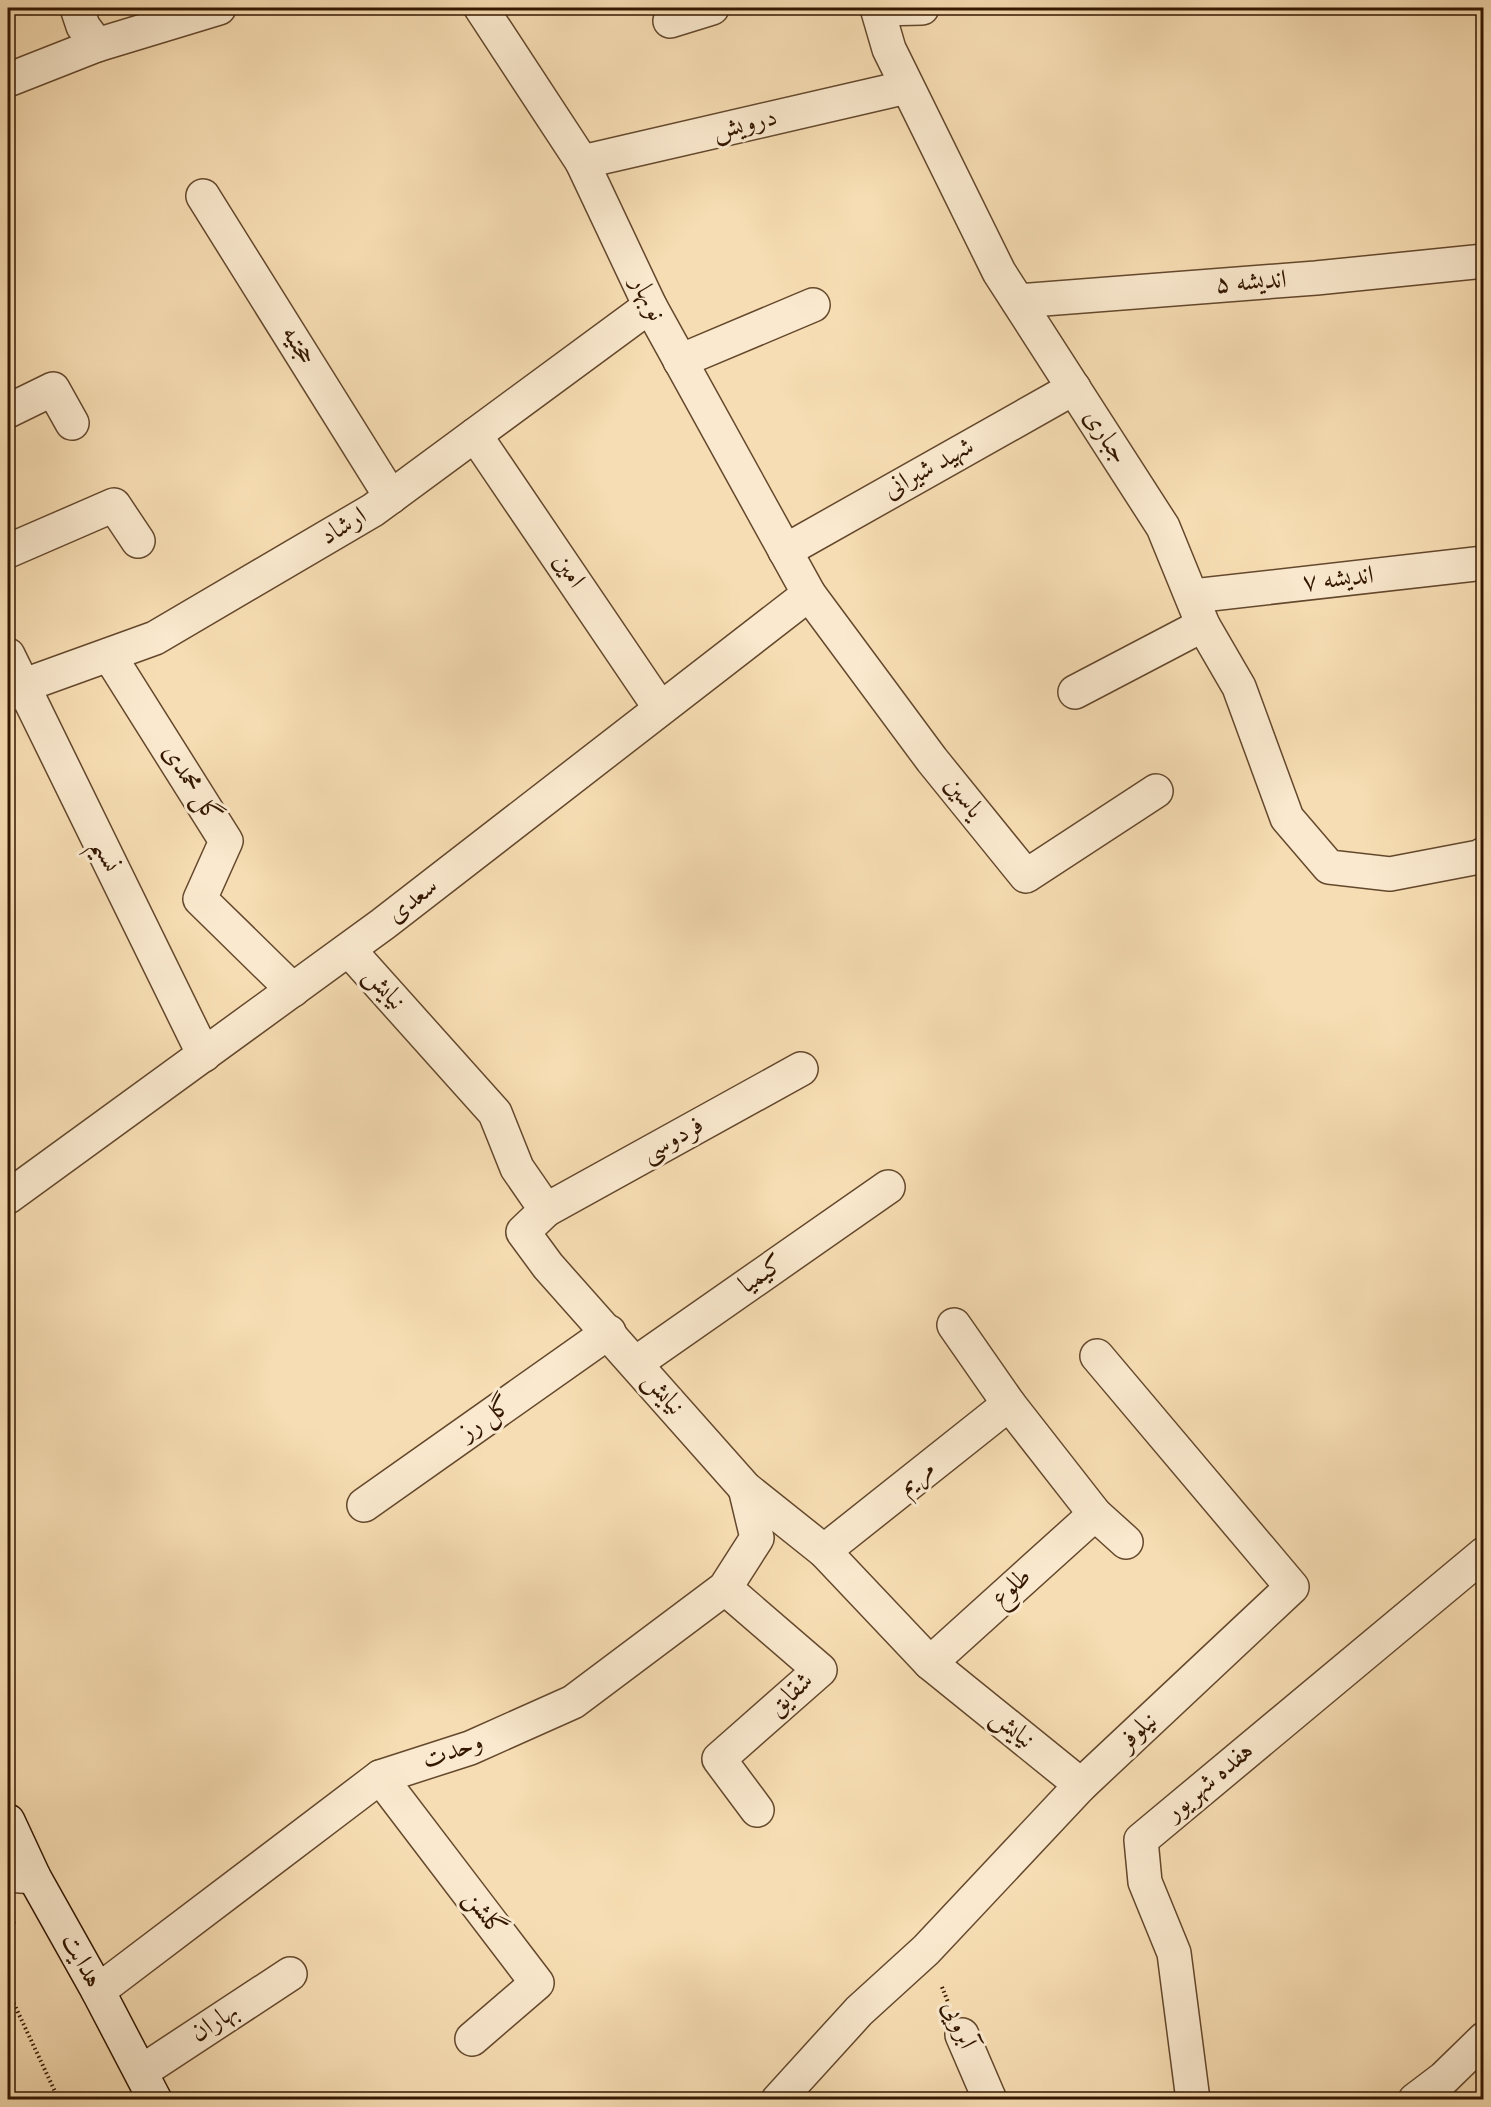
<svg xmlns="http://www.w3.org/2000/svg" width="1491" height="2107" viewBox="0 0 1491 2107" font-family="'Sorts Mill Goudy',Amiri,serif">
<rect width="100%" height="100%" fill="#f7ddb3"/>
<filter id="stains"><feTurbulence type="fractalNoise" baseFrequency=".00333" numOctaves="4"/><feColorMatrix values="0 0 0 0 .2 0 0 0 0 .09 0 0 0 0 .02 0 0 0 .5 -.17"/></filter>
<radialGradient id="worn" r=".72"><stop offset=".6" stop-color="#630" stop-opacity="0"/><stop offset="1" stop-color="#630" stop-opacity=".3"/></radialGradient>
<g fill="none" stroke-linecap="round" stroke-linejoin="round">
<defs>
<g id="street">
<polyline points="77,8 83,26 97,45"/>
<polyline points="481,8 582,162 650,306 809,594 932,760 1026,876 1156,791"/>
<polyline points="877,8 889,49 999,272 1163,527 1203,625 1239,687 1287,818 1329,867 1390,874 1479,857 1484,854"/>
<polyline points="878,9 922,8"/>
<polyline points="670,21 712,8"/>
<polyline points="8,80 97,45 219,8"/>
<polyline points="582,162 907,87"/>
<polyline points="203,196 391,497"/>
<polyline points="1018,301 1316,278 1484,261"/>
<polyline points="680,361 813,305"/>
<polyline points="8,411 53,389 72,423"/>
<polyline points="475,435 660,708"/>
<polyline points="8,551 114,505 138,541"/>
<polyline points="785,551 1074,388"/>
<polyline points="1193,596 1484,563"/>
<polyline points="8,655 204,1055"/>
<polyline points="109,655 226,841 200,899 293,990"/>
<polyline points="1075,692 1203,625"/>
<polyline points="8,695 22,686 155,638 373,510 650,306"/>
<polyline points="349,950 495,1113 517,1168 546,1210 523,1232 548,1266 745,1488 824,1551 930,1663 1081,1785"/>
<polyline points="8,1197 383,924 809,594"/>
<polyline points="546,1210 801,1069"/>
<polyline points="954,1325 1009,1404 1095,1514 1126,1542"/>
<polyline points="636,1363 888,1187"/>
<polyline points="364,1505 609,1332"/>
<polyline points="824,1551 1009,1404"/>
<polyline points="725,1588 820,1670 719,1759 757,1810"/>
<polyline points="930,1663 1095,1514"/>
<polyline points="380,1777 537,1983 472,2039"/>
<polyline points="8,1875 34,1877"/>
<polyline points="98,1991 380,1777 470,1748 573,1702 725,1588 757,1538 745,1488"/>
<polyline points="962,2035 990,2100"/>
<polyline points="141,2072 290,1974"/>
<polyline points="778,2100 859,2011 926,1950 1081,1785 1292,1587 1097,1356"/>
<polyline points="1193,2100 1174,1953 1145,1882 1141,1840 1484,1554"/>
<polyline points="1415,2100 1444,2078 1484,2039"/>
</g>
<polyline id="secondary" points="8,1821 34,1877 98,1991 155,2100"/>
</defs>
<!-- street casing -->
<use href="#street" stroke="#64482d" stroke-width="36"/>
<!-- secondary casing -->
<use href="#secondary" stroke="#331700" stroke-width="36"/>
<!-- path -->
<g stroke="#331700" stroke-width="4" stroke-dasharray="1.5 3" stroke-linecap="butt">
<polyline points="8,1935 15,1919"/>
<polyline points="942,1987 948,2002"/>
<polyline points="8,1991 59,2100"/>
</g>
<!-- street -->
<use href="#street" stroke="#fae9ce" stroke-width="33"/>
<!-- secondary -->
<use href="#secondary" stroke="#fae9ce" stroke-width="33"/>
</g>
<g text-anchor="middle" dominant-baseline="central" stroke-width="6" stroke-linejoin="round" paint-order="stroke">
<!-- street labels -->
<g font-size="26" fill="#331700" stroke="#fae9ce">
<text transform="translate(745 125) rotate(-13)">درویش</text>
<text transform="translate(1251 283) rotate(-4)">اندیشه ۵</text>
<text transform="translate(647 299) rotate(63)">نوبهار</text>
<text transform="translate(298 346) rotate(58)">حجتیه</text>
<text transform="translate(1105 437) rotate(57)">جباری</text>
<text transform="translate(929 469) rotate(-29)">شهید شیرانی</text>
<text transform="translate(344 527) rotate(-31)">ارشاد</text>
<text transform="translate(568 571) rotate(56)">امین</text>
<text transform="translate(1338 580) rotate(-6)">اندیشه ۷</text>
<text transform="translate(191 784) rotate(58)">گل محمدی</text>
<text transform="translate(963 798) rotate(51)">یاسین</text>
<text transform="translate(105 856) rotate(64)">نسیم</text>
<text transform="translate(413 901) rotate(-38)">سعدی</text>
<text transform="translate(384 989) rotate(48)">نیایش</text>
<text transform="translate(673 1140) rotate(-29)">فردوسی</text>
<text transform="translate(762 1275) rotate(-35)">کیمیا</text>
<text transform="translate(663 1394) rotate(49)">نیایش</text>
<text transform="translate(486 1419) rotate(-35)">گل رز</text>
<text transform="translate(917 1478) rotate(-39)">مریم</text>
<text transform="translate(1012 1588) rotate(-42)">طلوع</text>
<text transform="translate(791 1695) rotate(-43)">شقایق</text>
<text transform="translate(1012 1729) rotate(39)">نیایش</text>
<text transform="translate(1138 1732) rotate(-43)">نیلوفر</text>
<text transform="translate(453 1752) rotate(-20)">وحدت</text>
<text transform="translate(1210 1782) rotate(-40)">هفده شهریور</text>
<text transform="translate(484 1914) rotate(53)">گلشن</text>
<text transform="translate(81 1961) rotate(61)">هدایت</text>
<text transform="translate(215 2023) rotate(-33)">بهاران</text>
<text transform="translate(958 2025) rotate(67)">آبرویی</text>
</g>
</g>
<!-- margin -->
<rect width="1491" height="2107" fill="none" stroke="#f7ddb3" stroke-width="30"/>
<rect x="9" y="9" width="1473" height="2089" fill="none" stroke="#331700" stroke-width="3"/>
<rect x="15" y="15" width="1461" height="2077" fill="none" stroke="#331700" stroke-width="1.5"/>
<rect width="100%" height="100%" filter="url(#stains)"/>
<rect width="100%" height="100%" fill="url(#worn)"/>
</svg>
